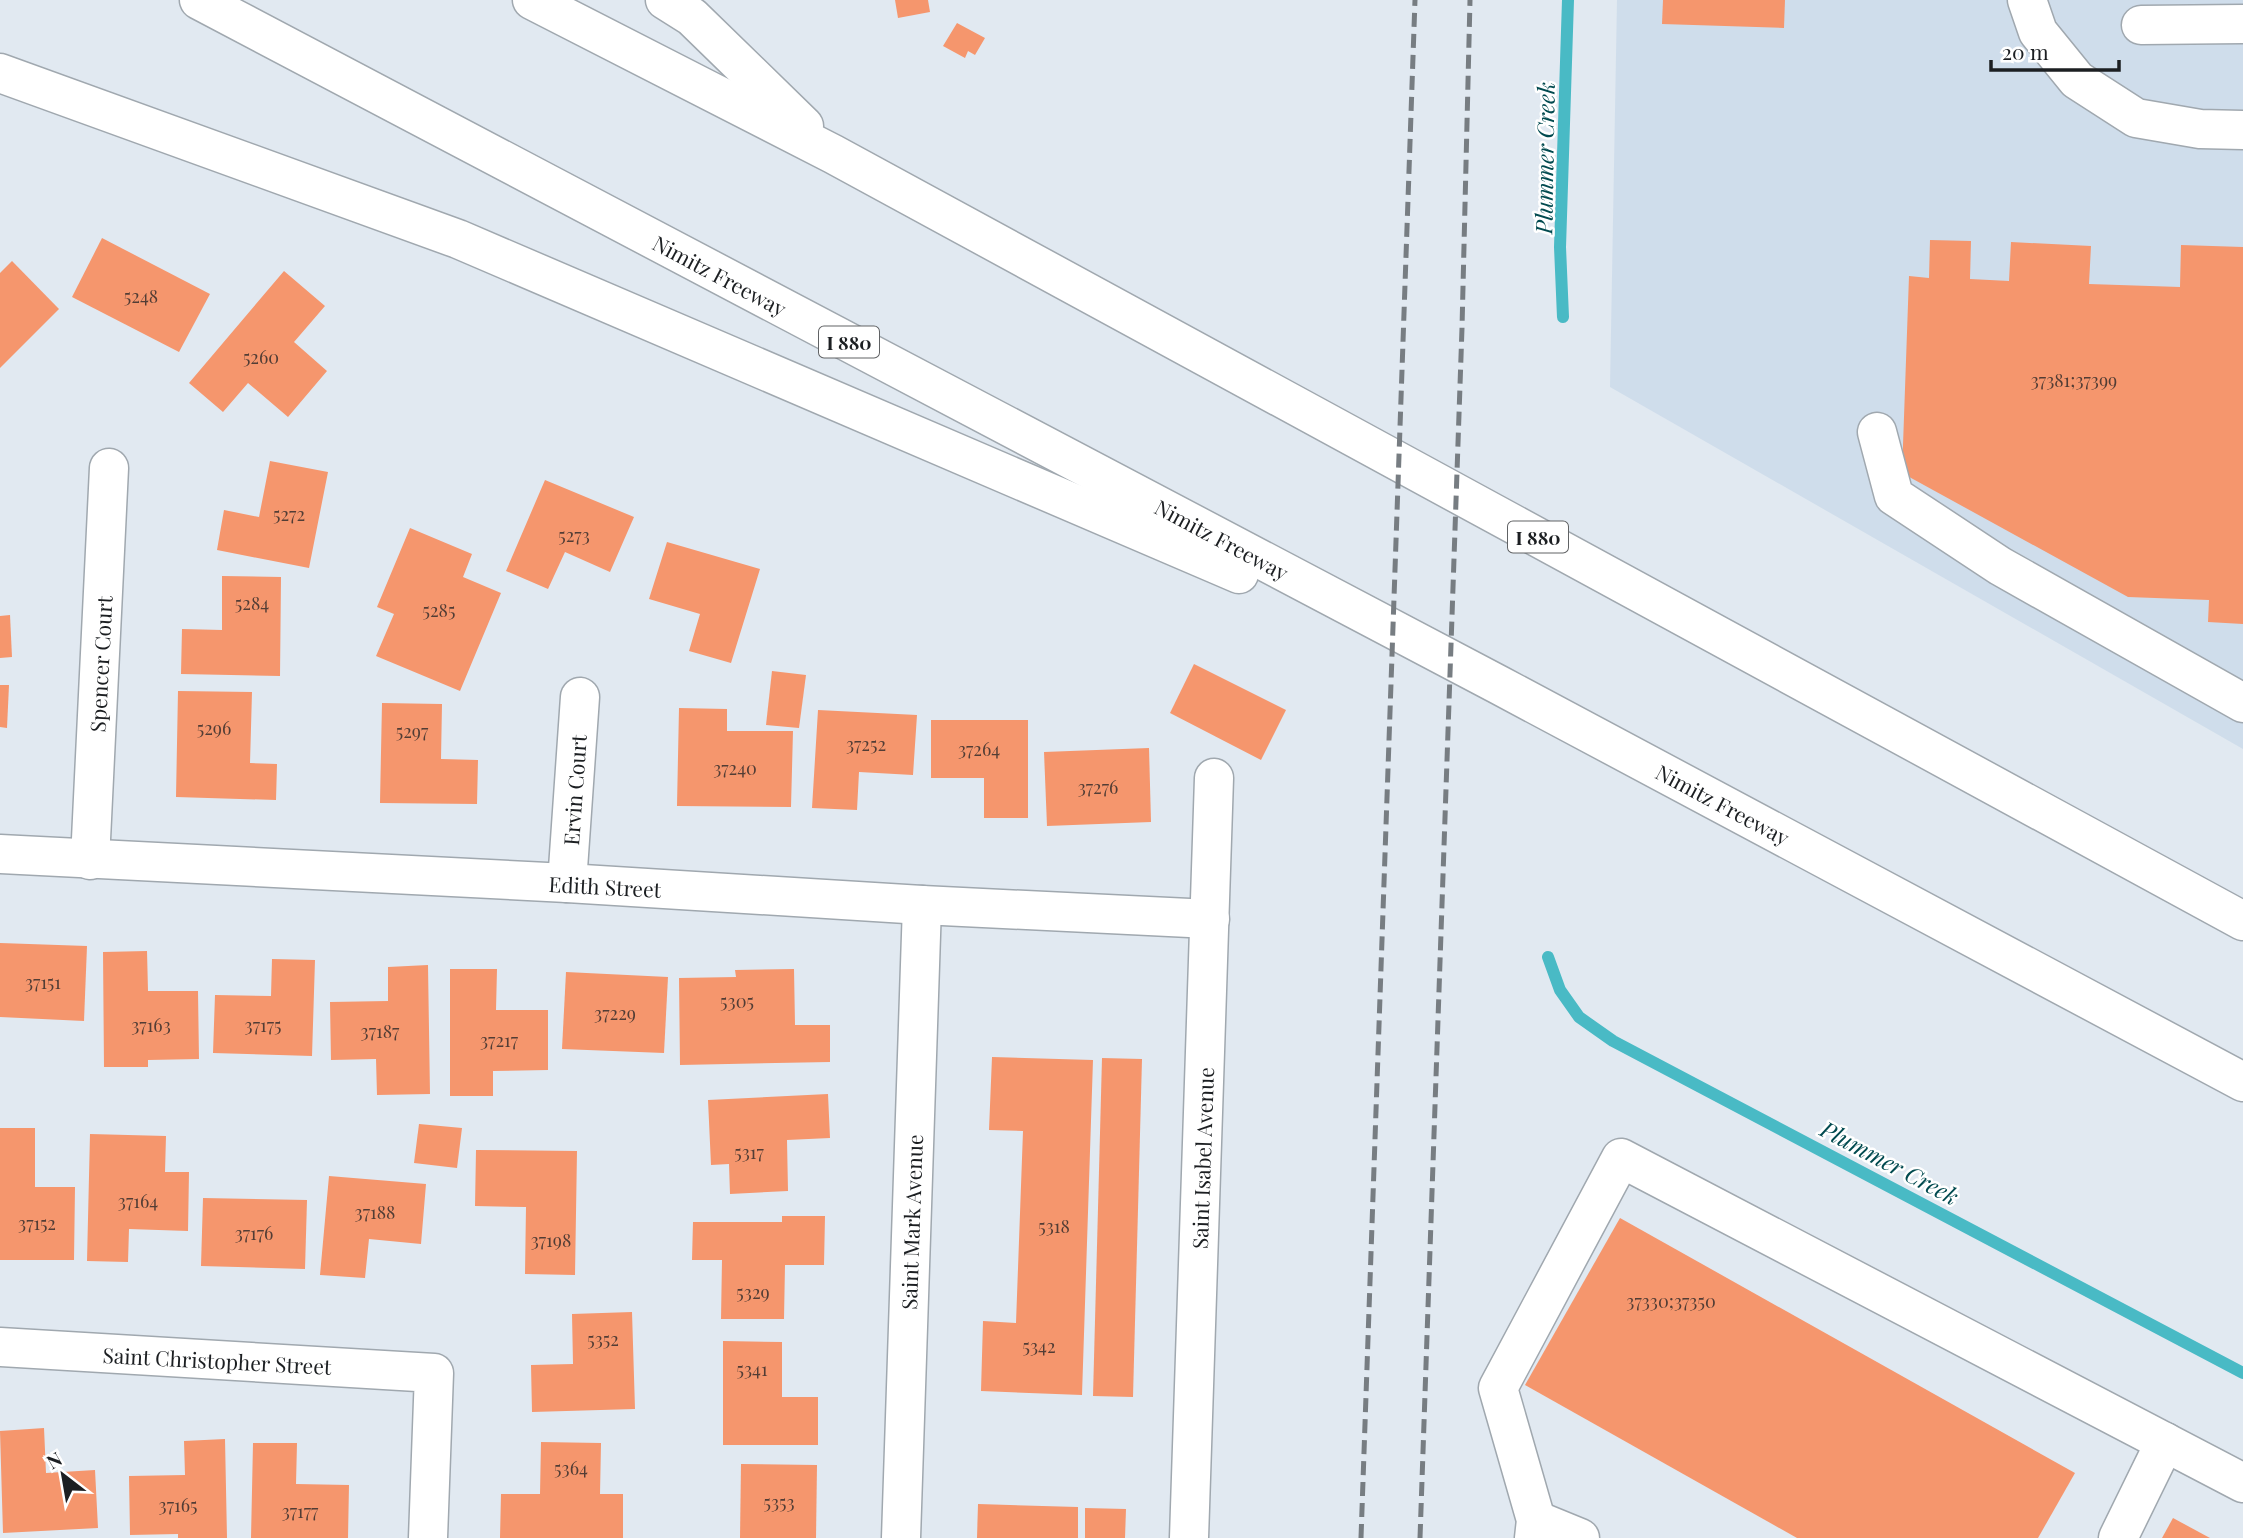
<svg xmlns="http://www.w3.org/2000/svg" width="2243" height="1538" viewBox="0 0 2243 1538" font-family="'Playfair Display',serif">
<rect width="100%" height="100%" fill="#e1e9f1"/>
<!-- built -->
<polygon fill="#cfddeb" points="1617,0 2243,0 2243,749 1610,387"/>
<g fill="none" stroke-linecap="round" stroke-linejoin="round">
<!-- stream -->
<g stroke="#49bac5" stroke-width="12">
<polyline points="1563,317 1560,247 1568,0"/>
<polyline points="1548,957 1560,990 1579,1017 1613,1041 2243,1373"/>
</g>
</g>
<!-- building -->
<g fill="#f5966d">
<polygon points="895,0 928,0 930,12 898,18"/>
<polygon points="1663,0 1785,0 1784,28 1662,24"/>
<polygon points="957,23 985,38 975,55 968,51 965,58 943,46"/>
<polygon points="102,238 210,294 179,352 72,297"/>
<polygon points="1930,240 1971,241 1970,279 2009,281 2011,242 2091,246 2089,284 2180,287 2181,245 2243,247 2243,624 2208,622 2209,600 2128,597 1902,473 1909,276 1929,278"/>
<polygon points="12,261 59,309 0,368 0,273"/>
<polygon points="284,271 325,306 294,342 327,371 288,417 248,383 223,412 189,383"/>
<polygon points="270,461 328,472 309,568 217,550 224,510 259,517"/>
<polygon points="545,480 634,517 610,572 565,552 548,589 506,571"/>
<polygon points="410,528 472,554 463,577 501,593 460,691 376,656 394,614 377,607"/>
<polygon points="667,542 760,569 731,663 689,651 700,614 649,599"/>
<polygon points="222,576 281,577 280,676 181,674 182,629 222,630"/>
<polygon points="10,615 12,657 0,658 0,616"/>
<polygon points="1194,664 1286,710 1261,760 1170,713"/>
<polygon points="772,671 806,675 799,728 766,725"/>
<polygon points="0,685 9,685 7,728 0,727"/>
<polygon points="178,691 252,692 250,763 277,764 276,800 176,797"/>
<polygon points="382,703 442,704 441,759 478,760 477,804 380,803"/>
<polygon points="679,708 727,709 727,731 793,731 791,807 677,806"/>
<polygon points="818,710 917,715 913,775 859,772 857,810 812,808"/>
<polygon points="931,720 1028,720 1028,818 984,818 984,778 931,778"/>
<polygon points="1149,748 1151,822 1047,826 1044,752"/>
<polygon points="0,943 87,946 84,1021 0,1017"/>
<polygon points="147,951 148,991 198,991 199,1059 148,1060 148,1067 104,1067 103,952"/>
<polygon points="272,959 315,960 312,1056 213,1053 215,995 271,996"/>
<polygon points="428,965 430,1094 377,1095 376,1059 331,1060 330,1002 388,1001 388,967"/>
<polygon points="450,969 497,969 496,1010 548,1010 548,1070 493,1071 493,1096 450,1096"/>
<polygon points="794,969 795,1025 830,1025 830,1062 680,1065 679,978 736,977 735,970"/>
<polygon points="566,972 668,977 664,1053 562,1049"/>
<polygon points="992,1057 1093,1060 1082,1395 981,1391 983,1321 1016,1323 1023,1131 989,1130"/>
<polygon points="1102,1058 1142,1059 1133,1397 1093,1396"/>
<polygon points="828,1094 830,1138 787,1140 788,1191 730,1194 729,1164 711,1165 708,1100"/>
<polygon points="419,1124 462,1128 457,1168 414,1163"/>
<polygon points="0,1128 35,1128 35,1187 75,1187 74,1260 0,1260"/>
<polygon points="90,1134 166,1136 165,1172 189,1172 188,1231 129,1229 128,1262 87,1261"/>
<polygon points="476,1150 577,1151 575,1275 525,1274 526,1207 475,1206"/>
<polygon points="329,1176 426,1184 421,1244 369,1239 365,1278 320,1275"/>
<polygon points="203,1198 307,1200 305,1269 201,1266"/>
<polygon points="782,1216 825,1216 824,1265 785,1265 784,1319 721,1319 722,1260 692,1260 693,1222 782,1222"/>
<polygon points="1620,1218 2075,1473 2038,1538 1797,1538 1525,1385"/>
<polygon points="632,1312 635,1409 532,1412 531,1365 573,1364 572,1314"/>
<polygon points="723,1341 782,1342 782,1397 818,1397 818,1445 723,1445"/>
<polygon points="44,1428 46,1473 95,1470 98,1528 3,1533 0,1431"/>
<polygon points="225,1439 227,1538 178,1538 178,1534 130,1535 129,1476 185,1475 184,1441"/>
<polygon points="541,1442 601,1443 600,1494 623,1494 623,1538 500,1538 501,1494 540,1494"/>
<polygon points="253,1443 297,1443 296,1484 349,1485 348,1538 251,1538"/>
<polygon points="741,1464 817,1465 816,1538 740,1538"/>
<polygon points="978,1504 1078,1507 1078,1538 977,1538"/>
<polygon points="1085,1508 1126,1509 1125,1538 1085,1538"/>
<polygon points="2173,1518 2210,1538 2162,1538"/>
</g>
<g fill="none" stroke-linecap="round" stroke-linejoin="round">
<defs>
<g id="minor">
<polyline points="2027,0 2038,32 2077,80 2136,118 2200,129 2243,130"/>
<polyline points="2141,25 2243,24"/>
<polyline points="1877,432 1894,496 2000,566 2243,703"/>
<polyline points="0,854 567,883 922,905 1210,919"/>
<polyline points="90,860 109,468"/>
<polyline points="567,883 580,697"/>
<polyline points="0,1347 434,1373 428,1538"/>
<polyline points="1536,1520 1580,1538"/>
<polyline points="901,1538 922,905"/>
<polyline points="1189,1538 1214,778"/>
<polyline points="1534,1538 1536,1520 1498,1388 1621,1158 2243,1483"/>
<polyline points="2118,1538 2165,1442"/>
</g>
<g id="highway">
<polyline points="199,0 1499,685 2243,1082"/>
<polyline points="532,0 833,154 2243,921"/>
<polyline points="665,0 692,17 804,126"/>
<polyline points="0,73 458,239 1239,574"/>
</g>
</defs>
<!-- minor casing -->
<use href="#minor" stroke="#a0a8af" stroke-width="41"/>
<!-- highway casing -->
<use href="#highway" stroke="#a0a8af" stroke-width="41"/>
<!-- minor -->
<use href="#minor" stroke="#fff" stroke-width="38"/>
<!-- highway -->
<use href="#highway" stroke="#fff" stroke-width="38"/>
<!-- rail -->
<g stroke="#777d82" stroke-width="5" stroke-dasharray="14 7" stroke-linecap="butt">
<polyline points="1361,1538 1415,0"/>
<polyline points="1420,1538 1462,328 1470,0"/>
</g>
</g>
<g text-anchor="middle" dominant-baseline="central" stroke-width="5" stroke-linejoin="round" paint-order="stroke">
<!-- number labels -->
<g font-size="18" fill="#523d35">
<text x="141" y="296">5248</text>
<text x="261" y="357">5260</text>
<text x="2074" y="380">37381;37399</text>
<text x="289" y="514">5272</text>
<text x="574" y="535">5273</text>
<text x="252" y="603">5284</text>
<text x="439" y="610">5285</text>
<text x="214" y="728">5296</text>
<text x="412" y="731">5297</text>
<text x="866" y="744">37252</text>
<text x="979" y="749">37264</text>
<text x="735" y="768">37240</text>
<text x="1098" y="787">37276</text>
<text x="43" y="982">37151</text>
<text x="737" y="1001">5305</text>
<text x="615" y="1013">37229</text>
<text x="151" y="1025">37163</text>
<text x="263" y="1025">37175</text>
<text x="380" y="1031">37187</text>
<text x="499" y="1040">37217</text>
<text x="749" y="1152">5317</text>
<text x="138" y="1201">37164</text>
<text x="375" y="1212">37188</text>
<text x="37" y="1223">37152</text>
<text x="1054" y="1226">5318</text>
<text x="254" y="1233">37176</text>
<text x="551" y="1240">37198</text>
<text x="753" y="1292">5329</text>
<text x="1671" y="1301">37330;37350</text>
<text x="603" y="1339">5352</text>
<text x="1039" y="1346">5342</text>
<text x="752" y="1369">5341</text>
<text x="571" y="1468">5364</text>
<text x="779" y="1502">5353</text>
<text x="178" y="1505">37165</text>
<text x="300" y="1511">37177</text>
</g>
<!-- shield labels -->
<g fill="#fff" stroke="#606264" stroke-width="2">
<rect x="819" y="326.5" width="60" height="31" rx="5"/>
<rect x="1508" y="521.5" width="60" height="31" rx="5"/>
</g>
<g font-size="19" font-weight="bold" fill="#1c1f22">
<text x="849" y="342">I 880</text>
<text x="1538" y="537">I 880</text>
</g>
<!-- street labels -->
<g font-size="21" fill="#1c1f22" stroke="#fff">
<text transform="translate(720 275) rotate(28)">Nimitz Freeway</text>
<text transform="translate(1222 539) rotate(28)">Nimitz Freeway</text>
<text transform="translate(100 664) rotate(-87)">Spencer Court</text>
<text transform="translate(574 790) rotate(-86)">Ervin Court</text>
<text transform="translate(1723 804) rotate(28)">Nimitz Freeway</text>
<text transform="translate(605 886) rotate(3)">Edith Street</text>
<text transform="translate(1202 1158) rotate(-88)">Saint Isabel Avenue</text>
<text transform="translate(911 1222) rotate(-88)">Saint Mark Avenue</text>
<text transform="translate(217 1360) rotate(3)">Saint Christopher Street</text>
</g>
<!-- water labels -->
<g font-size="23" font-style="italic" fill="#014a4f" stroke="#fff">
<text transform="translate(1544 158) rotate(-89)">Plummer Creek</text>
<text transform="translate(1890 1162) rotate(28)">Plummer Creek</text>
</g>
</g>
<!-- north arrow -->
<g transform="translate(63 1475) rotate(329)" stroke="#ffffff" stroke-width="5" paint-order="stroke">
<path d="M0-5L12 26L0 18L-12 26Z" fill="#1c1f22"/>
<text y="-10" font-size="19" font-weight="bold" text-anchor="middle" fill="#1c1f22">N</text>
</g>
<!-- scale -->
<path d="M1991 60v10h128v-10" fill="none" stroke="#1c1f22" stroke-width="3.5"/>
<text x="2002" y="60" font-size="21" fill="#1c1f22" stroke="#ffffff" stroke-width="5" paint-order="stroke">20 m</text>
</svg>
